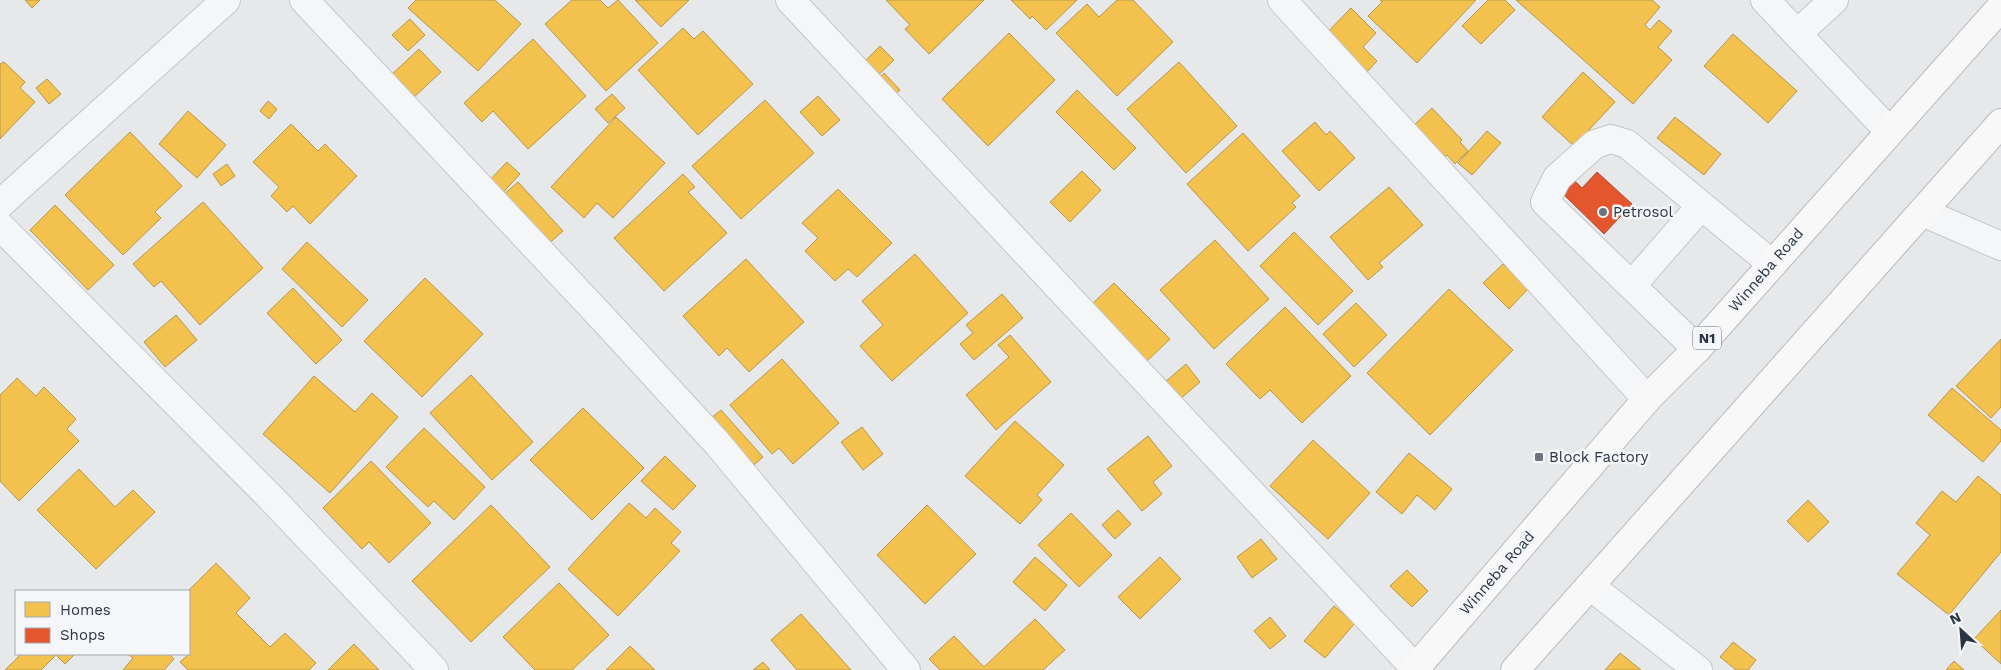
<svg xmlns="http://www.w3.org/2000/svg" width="2001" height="670" viewBox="0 0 2001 670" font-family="'Work Sans',sans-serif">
<rect width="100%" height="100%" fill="#e6e8ea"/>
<!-- homes -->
<g fill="#f2c14e" stroke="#b6974b">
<polygon points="25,0 40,0 32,8"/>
<polygon points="416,0 495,0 521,24 478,71 408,8"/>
<polygon points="572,0 600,0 608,8 618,0 658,43 606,91 545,24"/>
<polygon points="635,0 689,0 661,27"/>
<polygon points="886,0 984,0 929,54 905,29 910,25"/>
<polygon points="1011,0 1077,0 1046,30 1032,16 1030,19"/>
<polygon points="1117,0 1133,0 1173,42 1117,96 1056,33 1087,4 1099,17"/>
<polygon points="1380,0 1476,0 1417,63 1368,16 1382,2"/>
<polygon points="1488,0 1505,0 1515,10 1481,44 1462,26"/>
<polygon points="1516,0 1652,0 1660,7 1645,25 1650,30 1659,20 1672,31 1658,47 1672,60 1633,104"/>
<polygon points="1351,8 1376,33 1363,47 1377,61 1366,73 1320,40"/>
<polygon points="410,19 425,35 408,51 392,35"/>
<polygon points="683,28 694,39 703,31 753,84 698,135 638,70"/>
<polygon points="1009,33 1055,80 988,146 942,99"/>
<polygon points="1733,34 1797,91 1768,123 1704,66"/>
<polygon points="533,39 586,96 528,149 493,111 482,122 464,103"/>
<polygon points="880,46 894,60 872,81 859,67"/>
<polygon points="419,49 441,72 412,99 390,76"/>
<polygon points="4,62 25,82 20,88 35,102 0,139 0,64"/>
<polygon points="1179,62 1237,126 1186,173 1127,109"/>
<polygon points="1583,72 1615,102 1574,146 1542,117"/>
<polygon points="884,73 900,90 887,101 872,85"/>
<polygon points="47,79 61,94 49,104 36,88"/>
<polygon points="1077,90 1136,148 1114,170 1056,112"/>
<polygon points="612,94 625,108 608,123 595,109"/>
<polygon points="818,96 840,120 822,136 800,112"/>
<polygon points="765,100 814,153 741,219 692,166"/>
<polygon points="268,101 277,109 269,119 260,111"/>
<polygon points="1432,108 1462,140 1460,142 1468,151 1455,164 1447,155 1439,163 1408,131"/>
<polygon points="188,111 226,145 197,178 159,144"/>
<polygon points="616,117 665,163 613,218 597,203 584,218 551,187"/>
<polygon points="1675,117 1721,154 1704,175 1657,138"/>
<polygon points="1315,122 1326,135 1330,131 1355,158 1319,191 1282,151"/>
<polygon points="291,124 318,151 325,144 357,176 310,224 293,206 287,212 271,196 279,187 253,162"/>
<polygon points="1487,131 1501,143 1472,175 1458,163"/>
<polygon points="130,132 182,186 155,212 161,218 123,255 65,195"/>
<polygon points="1243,133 1300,196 1292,203 1296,207 1248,251 1187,184"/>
<polygon points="507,162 520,174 499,197 485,185"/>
<polygon points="227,164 235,176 221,186 213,174"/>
<polygon points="1082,171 1101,190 1070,222 1050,202"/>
<polygon points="683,174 695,187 688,192 727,233 664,291 614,238"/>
<polygon points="518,182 563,231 546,246 501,197"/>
<polygon points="1389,187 1423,225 1379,263 1383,267 1368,280 1330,237"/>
<polygon points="838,189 892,243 857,277 848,269 835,281 805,251 818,238 802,223"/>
<polygon points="203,202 263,268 200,325 161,281 154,287 133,264"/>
<polygon points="55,205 114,265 88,290 30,230"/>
<polygon points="1294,232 1353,291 1318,325 1260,266"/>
<polygon points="1215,240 1269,299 1214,349 1160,290"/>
<polygon points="307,242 368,300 342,327 282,269"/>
<polygon points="915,254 968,313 892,381 860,346 883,325 862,301"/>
<polygon points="746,259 804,322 749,372 727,348 719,356 683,316"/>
<polygon points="1503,264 1528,289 1509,309 1483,283"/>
<polygon points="425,278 483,334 422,397 364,341"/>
<polygon points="1114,283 1170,339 1145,363 1089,307"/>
<polygon points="293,288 342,340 316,364 267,313"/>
<polygon points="1449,289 1513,350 1430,435 1367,373"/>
<polygon points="1002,294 1023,318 974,360 960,344 973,333 966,325"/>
<polygon points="1356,303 1387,335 1354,367 1323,334"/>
<polygon points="1285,307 1351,376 1302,423 1270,390 1260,399 1226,364"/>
<polygon points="176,315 197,340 165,367 144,342"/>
<polygon points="1010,335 1051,382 996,430 966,395 1009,357 998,345"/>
<polygon points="2001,339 2001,407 1991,418 1956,386"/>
<polygon points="782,359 839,423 793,464 779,448 772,454 730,405"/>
<polygon points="1186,364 1200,382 1179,400 1164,383"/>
<polygon points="471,375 533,442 492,480 430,413"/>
<polygon points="314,376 355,412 372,393 398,417 330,493 263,434"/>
<polygon points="17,378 36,396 44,387 76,419 67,429 79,441 19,501 0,481 0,395"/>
<polygon points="1952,388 2001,430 2001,441 1983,462 1928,415"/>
<polygon points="583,408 644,468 592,520 530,460"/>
<polygon points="721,410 763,457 747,471 705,423"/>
<polygon points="1015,421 1064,465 1037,495 1042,500 1020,524 965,476"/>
<polygon points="862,427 883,454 863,470 841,442"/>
<polygon points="424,428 485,487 454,520 434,501 428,507 386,467"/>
<polygon points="1148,436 1172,466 1153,482 1162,494 1142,511 1107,469"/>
<polygon points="1313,440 1370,493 1328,539 1270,486"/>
<polygon points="1409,453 1452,489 1435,510 1417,495 1402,514 1376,492"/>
<polygon points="665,456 696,486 673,510 641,481"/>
<polygon points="371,461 431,523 389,563 369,542 362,549 323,508"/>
<polygon points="79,469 115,507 133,490 155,512 96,569 37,510"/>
<polygon points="1978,476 2001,495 2001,552 1949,615 1897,574 1930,535 1916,523 1942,491 1956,502"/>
<polygon points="1808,500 1829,522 1808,542 1787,521"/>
<polygon points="629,503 646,518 655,508 681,532 671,543 680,551 618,616 568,569"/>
<polygon points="491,505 550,567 471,642 412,581"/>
<polygon points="927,505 976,554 925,604 877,555"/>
<polygon points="1118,510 1131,524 1115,539 1102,525"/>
<polygon points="1071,513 1112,555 1079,587 1038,545"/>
<polygon points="1261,539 1277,559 1252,578 1237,557"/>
<polygon points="1035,557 1067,585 1045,611 1013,582"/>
<polygon points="1160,557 1181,579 1140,619 1118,597"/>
<polygon points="216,563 250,598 236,613 270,647 285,633 316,663 309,670 188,670 180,662 189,654 188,591"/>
<polygon points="1407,570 1428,591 1412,607 1390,586"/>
<polygon points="559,583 609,635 572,670 535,670 503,637"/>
<polygon points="1334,606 1355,623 1325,658 1304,641"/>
<polygon points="2001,610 2001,664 1974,639"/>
<polygon points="801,614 851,670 797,670 771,640"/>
<polygon points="1270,617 1286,636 1270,649 1254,631"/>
<polygon points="1035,619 1065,650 1043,670 940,670 929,659 954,636 984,667"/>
<polygon points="1733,642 1756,660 1748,670 1736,670 1720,657"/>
<polygon points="354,644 379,670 328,670"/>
<polygon points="630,646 655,670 606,670"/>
<polygon points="1620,653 1641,670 1605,670"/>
<polygon points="21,654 75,654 65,664 56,655 41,670 5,670"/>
<polygon points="128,654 169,654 174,659 164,670 123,670 133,658"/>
<polygon points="1954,661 1964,670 1946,670"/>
<polygon points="763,662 770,670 753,670"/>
</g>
<!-- shops -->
<polygon fill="#e4572e" stroke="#ac4c35" points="1597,172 1632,204 1604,234 1558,189 1570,176 1582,188"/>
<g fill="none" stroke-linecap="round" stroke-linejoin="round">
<defs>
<g id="minor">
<polyline points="304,0 609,325 717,443 906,670"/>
<polyline points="790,0 1415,668"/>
<polyline points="1282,0 1647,399"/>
<polyline points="1765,0 1889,131"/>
<polyline points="1797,34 1834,0"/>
<polyline points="0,204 226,0"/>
<polyline points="1922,212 2001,246"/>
<polyline points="0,226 272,499 434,670"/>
<polyline points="1632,285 1701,206"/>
<polyline points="1697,349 1545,202 1557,178 1595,144 1611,139 1627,144 1772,264"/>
<polyline points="1590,586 1698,670"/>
</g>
<g id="highway">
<polyline points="1414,670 1647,399 1697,349 2001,7"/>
<polyline points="1515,670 2001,123"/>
</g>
</defs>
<!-- minor casing -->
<use href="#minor" stroke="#c4c6c8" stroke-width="30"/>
<!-- highway casing -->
<use href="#highway" stroke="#b8bbbf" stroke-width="30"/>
<!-- minor -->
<use href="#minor" stroke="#f5f6f7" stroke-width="28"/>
<!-- highway -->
<use href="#highway" stroke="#f8f8f8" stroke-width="28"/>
</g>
<!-- markers -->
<g fill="#6c737f" stroke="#f4f6f9" stroke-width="2">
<circle cx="1603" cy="212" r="5"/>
<rect x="1534" y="452" width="10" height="10" rx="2.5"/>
</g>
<g text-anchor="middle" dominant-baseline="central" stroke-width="5" stroke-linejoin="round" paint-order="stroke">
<!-- shield labels -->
<rect fill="#f4f6f9" stroke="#676e7b" stroke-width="1" x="1693" y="326.5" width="28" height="23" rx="4"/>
<g font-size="14" font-weight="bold" fill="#2b3445">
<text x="1707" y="338">N1</text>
</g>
<!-- poi labels -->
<g font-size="15" fill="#2b3445" stroke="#f4f6f9" text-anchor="start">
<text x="1613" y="212">Petrosol</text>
<text x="1549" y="457">Block Factory</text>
</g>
<!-- street labels -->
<g font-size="15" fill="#2b3445" stroke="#f4f6f9">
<text transform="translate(1766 270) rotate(-49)">Winneba Road</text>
<text transform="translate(1497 573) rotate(-49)">Winneba Road</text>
</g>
</g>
<!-- legend -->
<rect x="15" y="590" width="175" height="65" fill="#f4f6f9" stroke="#a4a8b1"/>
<rect x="25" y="602" width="25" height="15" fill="#f2c14e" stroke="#a4a8b1"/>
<text x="60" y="615" font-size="15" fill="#2b3445">Homes</text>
<rect x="25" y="628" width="25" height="15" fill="#e4572e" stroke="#a4a8b1"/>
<text x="60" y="640" font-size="15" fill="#2b3445">Shops</text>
<!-- north arrow -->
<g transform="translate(1961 630) rotate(334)" stroke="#f4f6f9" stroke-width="4" paint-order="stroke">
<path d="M0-4L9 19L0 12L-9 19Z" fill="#2b3445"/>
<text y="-8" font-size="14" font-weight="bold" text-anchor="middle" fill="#2b3445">N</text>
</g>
</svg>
